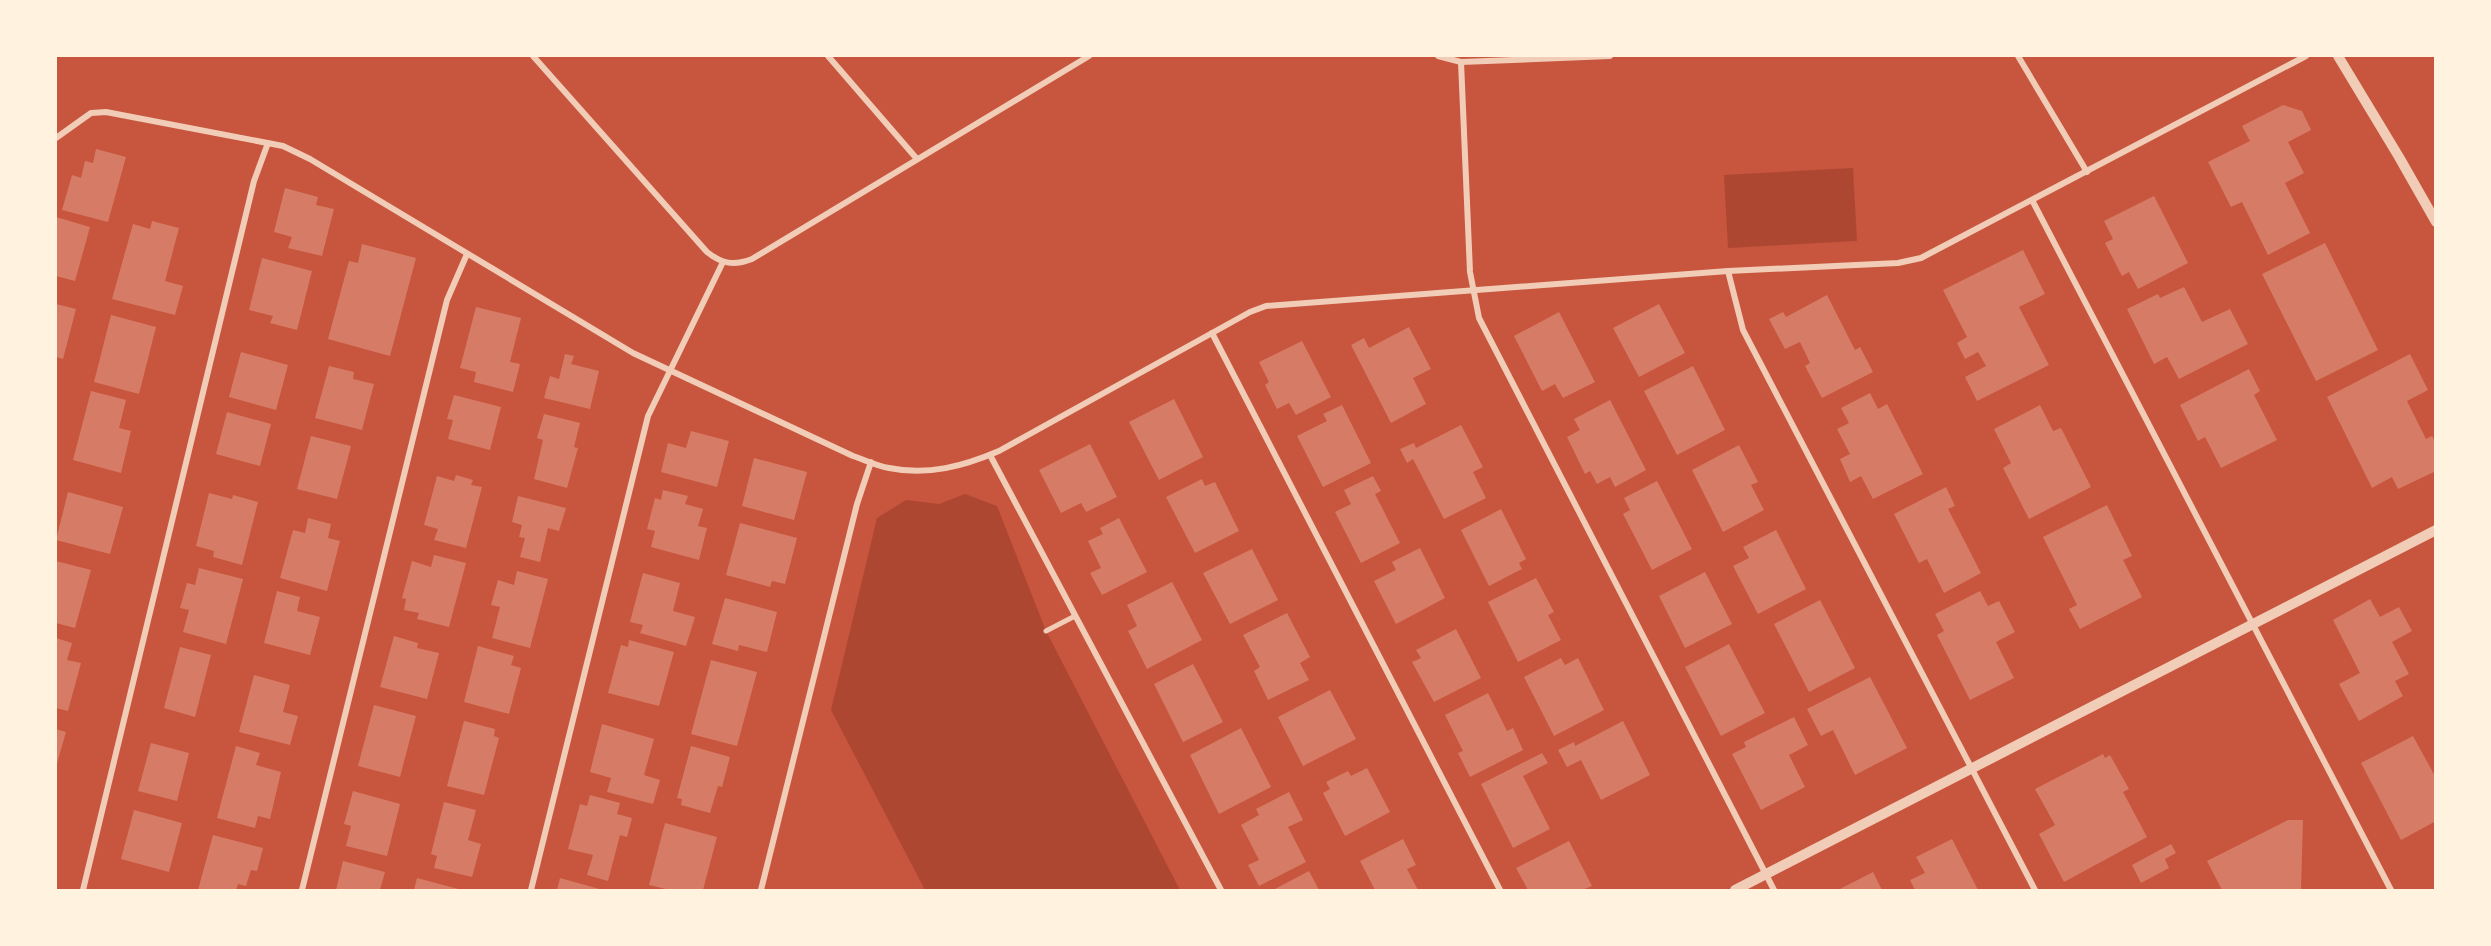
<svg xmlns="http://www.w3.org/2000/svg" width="2491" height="946" viewBox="0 0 2491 946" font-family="Poppins,sans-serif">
<rect width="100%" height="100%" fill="#c8553d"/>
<!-- green -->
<g fill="#ae4732">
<polygon points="1853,168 1857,241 1728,248 1724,175"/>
<polygon points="965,494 997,506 1046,631 1180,890 925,890 831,710 877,518 906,500 939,504"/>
</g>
<!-- building -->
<g fill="#d67c66">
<polygon points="2283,105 2302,111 2311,130 2288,142 2304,173 2285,183 2310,233 2268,255 2242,202 2231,207 2208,162 2250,141 2242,126"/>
<polygon points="96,149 126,157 108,222 62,210 72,175 81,178 85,161 93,163"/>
<polygon points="285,188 318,197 316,205 334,209 322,256 288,248 292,237 274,232"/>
<polygon points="2154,196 2188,263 2138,289 2129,272 2122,276 2105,243 2113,239 2104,221"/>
<polygon points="56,217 90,227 75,281 56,276"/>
<polygon points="152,221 179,228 165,281 183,286 175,315 112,299 133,224 150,229"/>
<polygon points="2325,243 2378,350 2316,381 2262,274"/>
<polygon points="362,244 416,258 390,356 328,339 349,261 358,263"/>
<polygon points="2023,250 2045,294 2019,307 2049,365 1977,401 1965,377 1986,366 1978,352 1965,359 1957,343 1967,337 1943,290"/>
<polygon points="262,258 312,271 297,330 270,323 273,316 249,310"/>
<polygon points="2184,287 2202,322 2230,309 2248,344 2179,379 2167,357 2154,364 2127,309 2158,294 2160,298"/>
<polygon points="1827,295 1855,350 1860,347 1873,372 1822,398 1805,366 1810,363 1800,342 1785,349 1769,319 1783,312 1786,317"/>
<polygon points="56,304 76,309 63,359 56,357"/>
<polygon points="1659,304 1685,353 1639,377 1613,328"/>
<polygon points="476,307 521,318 510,362 520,364 513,392 474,382 476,372 460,368"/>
<polygon points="1559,312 1595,382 1563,398 1555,384 1542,391 1514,336"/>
<polygon points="111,315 156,327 139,394 94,382"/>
<polygon points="1409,327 1431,369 1413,378 1426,404 1391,423 1351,345 1364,338 1369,348"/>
<polygon points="1302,341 1331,397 1296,415 1289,403 1277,409 1265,385 1269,382 1259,362"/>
<polygon points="241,352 288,365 276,410 229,397"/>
<polygon points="565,354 574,356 571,364 599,371 590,409 544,398 550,376 559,379"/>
<polygon points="2410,354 2428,390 2407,401 2426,439 2432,436 2436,443 2436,471 2398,489 2392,477 2372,488 2327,397"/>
<polygon points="329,366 354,372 353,379 374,384 362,430 315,418"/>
<polygon points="1693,366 1725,430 1677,455 1644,391"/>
<polygon points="2249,369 2260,391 2254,395 2277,440 2221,468 2205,437 2198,441 2180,405"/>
<polygon points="91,391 126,400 119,428 131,431 121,473 73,460"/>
<polygon points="1870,393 1878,409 1887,404 1923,474 1873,499 1861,476 1850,482 1840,459 1850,454 1837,429 1849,423 1841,408"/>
<polygon points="454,395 501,407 490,450 448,439 453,420 447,419"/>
<polygon points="1174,399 1203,457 1159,480 1129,422"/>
<polygon points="1610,400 1646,470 1615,487 1610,477 1597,484 1590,471 1585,474 1567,437 1580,430 1574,419"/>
<polygon points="1342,405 1371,463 1323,487 1297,436 1327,421 1323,414"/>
<polygon points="2040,405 2053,431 2061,428 2091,487 2029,519 2003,468 2011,463 1994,429"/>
<polygon points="227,412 271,424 260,466 216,454"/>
<polygon points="544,414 580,423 574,447 578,448 567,488 534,479 543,440 537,438"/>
<polygon points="1461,425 1483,467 1473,472 1486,498 1444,519 1413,459 1407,463 1400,449 1414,443 1416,448"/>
<polygon points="691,431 729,441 717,487 661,472 668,443 686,448"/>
<polygon points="311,436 351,446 337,499 297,489"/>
<polygon points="1090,444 1117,497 1086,512 1081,503 1061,513 1039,470"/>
<polygon points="1739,445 1758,482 1751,485 1764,510 1723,532 1692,470"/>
<polygon points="754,458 807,472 794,520 742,506"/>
<polygon points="456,475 473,480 471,485 482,487 466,548 434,540 438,529 424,525 437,476 454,481"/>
<polygon points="1373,476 1381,491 1375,494 1400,543 1361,563 1335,512 1351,504 1344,490"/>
<polygon points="1202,479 1205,486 1215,482 1239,531 1195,553 1166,497"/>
<polygon points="1657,481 1692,549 1652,570 1623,514 1630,510 1624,498"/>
<polygon points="1946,487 1955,506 1948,509 1981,573 1944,593 1927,559 1919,563 1894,514"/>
<polygon points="663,490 688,496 685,504 703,509 698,526 707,528 699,560 651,547 655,531 647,529 655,498 661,500"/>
<polygon points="68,492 123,507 110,554 56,540"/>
<polygon points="209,493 232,499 233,495 258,502 242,565 213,557 214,551 196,546"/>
<polygon points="518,496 566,508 559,531 548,528 540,562 520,557 525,538 519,537 522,525 512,522"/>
<polygon points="2107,505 2132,556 2123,560 2142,597 2080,629 2069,609 2077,605 2043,537"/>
<polygon points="1501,509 1526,559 1519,563 1522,569 1489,586 1461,530"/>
<polygon points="308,518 331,524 328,538 340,541 327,591 280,578 293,530 305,533"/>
<polygon points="1119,518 1147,572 1102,595 1090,573 1101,568 1088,541 1103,534 1100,528"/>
<polygon points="740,523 797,538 785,584 772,581 770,587 726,575"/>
<polygon points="1776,530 1806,589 1758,614 1733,566 1749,558 1743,547"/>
<polygon points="1420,548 1445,598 1396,624 1374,581 1396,570 1392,562"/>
<polygon points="1252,549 1278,600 1230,624 1203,573"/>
<polygon points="434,555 466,563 449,627 417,619 419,613 404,610 406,599 402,598 412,561 431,567"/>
<polygon points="56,561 91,570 75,628 56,623"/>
<polygon points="199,568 243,579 226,644 183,632 189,610 180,608 187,583 195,585"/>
<polygon points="517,571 548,579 530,648 492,638 500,607 491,605 498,580 514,585"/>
<polygon points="1705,572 1732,624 1685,648 1659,596"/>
<polygon points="643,573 680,583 673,611 695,617 686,646 640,633 643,625 630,622"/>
<polygon points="1536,578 1554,612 1548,615 1561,640 1518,662 1488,602"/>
<polygon points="1172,582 1202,640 1147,669 1128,631 1137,626 1127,605"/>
<polygon points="277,591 300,597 297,611 320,617 310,655 264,643"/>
<polygon points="1980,591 1988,606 1999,601 2015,632 1996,642 2014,678 1970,700 1937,635 1944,631 1935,614"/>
<polygon points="725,598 777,612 767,652 739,645 738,651 712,644"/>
<polygon points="2370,599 2380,617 2399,607 2412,631 2392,642 2409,674 2395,681 2403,696 2359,721 2339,684 2360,673 2333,620"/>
<polygon points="1820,600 1855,668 1809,692 1774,624"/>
<polygon points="1287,613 1310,657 1300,663 1309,680 1268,700 1254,671 1260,667 1243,635"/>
<polygon points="1456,629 1481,678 1434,702 1412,662 1421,658 1416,650"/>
<polygon points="394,636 418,643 417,648 439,653 427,699 380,687"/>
<polygon points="56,638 72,643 67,660 81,663 68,711 56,708"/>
<polygon points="629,640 674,652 659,706 608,693 621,645 628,647"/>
<polygon points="1729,644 1765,713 1721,736 1685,667"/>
<polygon points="478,646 514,656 511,665 521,668 509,714 464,702"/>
<polygon points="180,647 211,655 195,717 164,708"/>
<polygon points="1561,658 1565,665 1578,658 1604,710 1554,736 1524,677"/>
<polygon points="711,660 757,672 737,746 691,734"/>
<polygon points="1193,664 1223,722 1183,742 1154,684"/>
<polygon points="254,675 290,685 283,712 298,716 290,745 239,732"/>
<polygon points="1870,677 1907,748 1855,775 1833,730 1821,736 1807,709"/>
<polygon points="1330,690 1356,739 1303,766 1278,717"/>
<polygon points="1488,693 1507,731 1513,728 1523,750 1470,777 1458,753 1463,751 1445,715"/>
<polygon points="374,705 416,716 400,777 358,766"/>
<polygon points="1794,717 1808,745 1789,755 1805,787 1761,810 1732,754 1746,747 1744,742"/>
<polygon points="464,721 495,729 494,736 499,738 484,795 447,786"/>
<polygon points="1623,721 1650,775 1601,800 1581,760 1567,767 1558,750 1574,742 1575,746"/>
<polygon points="602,724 654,739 644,775 660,780 653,804 607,792 611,778 590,772"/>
<polygon points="1241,728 1271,787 1219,814 1190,755"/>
<polygon points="56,729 66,732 56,767"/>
<polygon points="2413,736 2436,778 2436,821 2401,840 2361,763"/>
<polygon points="151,743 189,753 177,801 138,791"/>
<polygon points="236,746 260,753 256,765 281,772 270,819 258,816 255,828 217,818"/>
<polygon points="691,746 730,757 722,787 718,786 710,813 681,805 682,799 677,798"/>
<polygon points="1542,753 1548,763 1523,776 1550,829 1513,848 1481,784"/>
<polygon points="2103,754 2105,758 2110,755 2129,789 2123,792 2147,837 2064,882 2039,834 2055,825 2035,789"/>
<polygon points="1367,768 1390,812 1345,836 1323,793 1330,789 1326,782 1348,771 1351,776"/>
<polygon points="353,791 400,804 387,856 346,846 351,826 344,824"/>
<polygon points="1289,792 1303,820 1288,827 1306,862 1259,886 1248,865 1259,860 1241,825 1259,815 1256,809"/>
<polygon points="590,795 620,803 617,814 632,818 627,837 620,835 608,881 587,875 593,855 568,849 580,804 587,806"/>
<polygon points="444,802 476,810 468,840 481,844 472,877 434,868 437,856 431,854"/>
<polygon points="134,810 182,823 169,872 121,859"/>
<polygon points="2288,820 2303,820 2301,890 2222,890 2207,861"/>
<polygon points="665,823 717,837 703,890 670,890 649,885"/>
<polygon points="213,835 263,848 257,871 251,870 246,886 238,884 236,890 198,890"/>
<polygon points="1403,839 1416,865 1407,869 1418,890 1375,890 1360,861"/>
<polygon points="1952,839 1978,890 1915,890 1910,880 1925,873 1916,857"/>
<polygon points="1569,841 1592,886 1582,890 1528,890 1516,868"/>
<polygon points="2171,844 2176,853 2165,859 2169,868 2141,883 2132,865"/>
<polygon points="343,861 385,872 380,890 336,890"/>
<polygon points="1309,871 1319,890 1273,890"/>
<polygon points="1873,872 1882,890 1838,890"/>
<polygon points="417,878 462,890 414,890"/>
<polygon points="560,878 603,890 557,890"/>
</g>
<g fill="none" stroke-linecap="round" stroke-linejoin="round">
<!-- pedestrian -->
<polyline stroke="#f1ccb7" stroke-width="5" points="1046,631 1075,616"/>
<!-- minor -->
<g stroke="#f1ccb7" stroke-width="6">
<path d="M533 56 707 252C722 264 734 266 752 259L1089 56"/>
<polyline points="828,56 917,159"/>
<polyline points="1438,56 1461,62 1610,56"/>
<polyline points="2018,56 2087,172"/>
<polyline points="1461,62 1470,272 1479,318 1774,890"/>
<path d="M56 138 91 113 106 112 283 146 310 159 633 353 853 456C865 460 877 466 889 468 928 476 964 466 999 451L1250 312 1266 306 1728 271 1898 263 1921 258 2306 56"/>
<polyline points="2032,200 2391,890"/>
<polyline points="1728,271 1743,330 2035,890"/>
<polyline points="1212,333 1500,890"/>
<polyline points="990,455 1221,890"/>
<polyline points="83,890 254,181 268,143"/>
<polyline points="302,890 447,300 467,254"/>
<polyline points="531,890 648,416 723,262"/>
<polyline points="761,890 857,504 871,462"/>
</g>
<!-- tertiary -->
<g stroke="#f1ccb7" stroke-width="10">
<polyline points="2338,56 2399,157 2436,222"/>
<polyline points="1735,890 2436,530"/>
</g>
</g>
<!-- border -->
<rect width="2491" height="946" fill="none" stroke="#fff3e0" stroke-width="114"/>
</svg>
